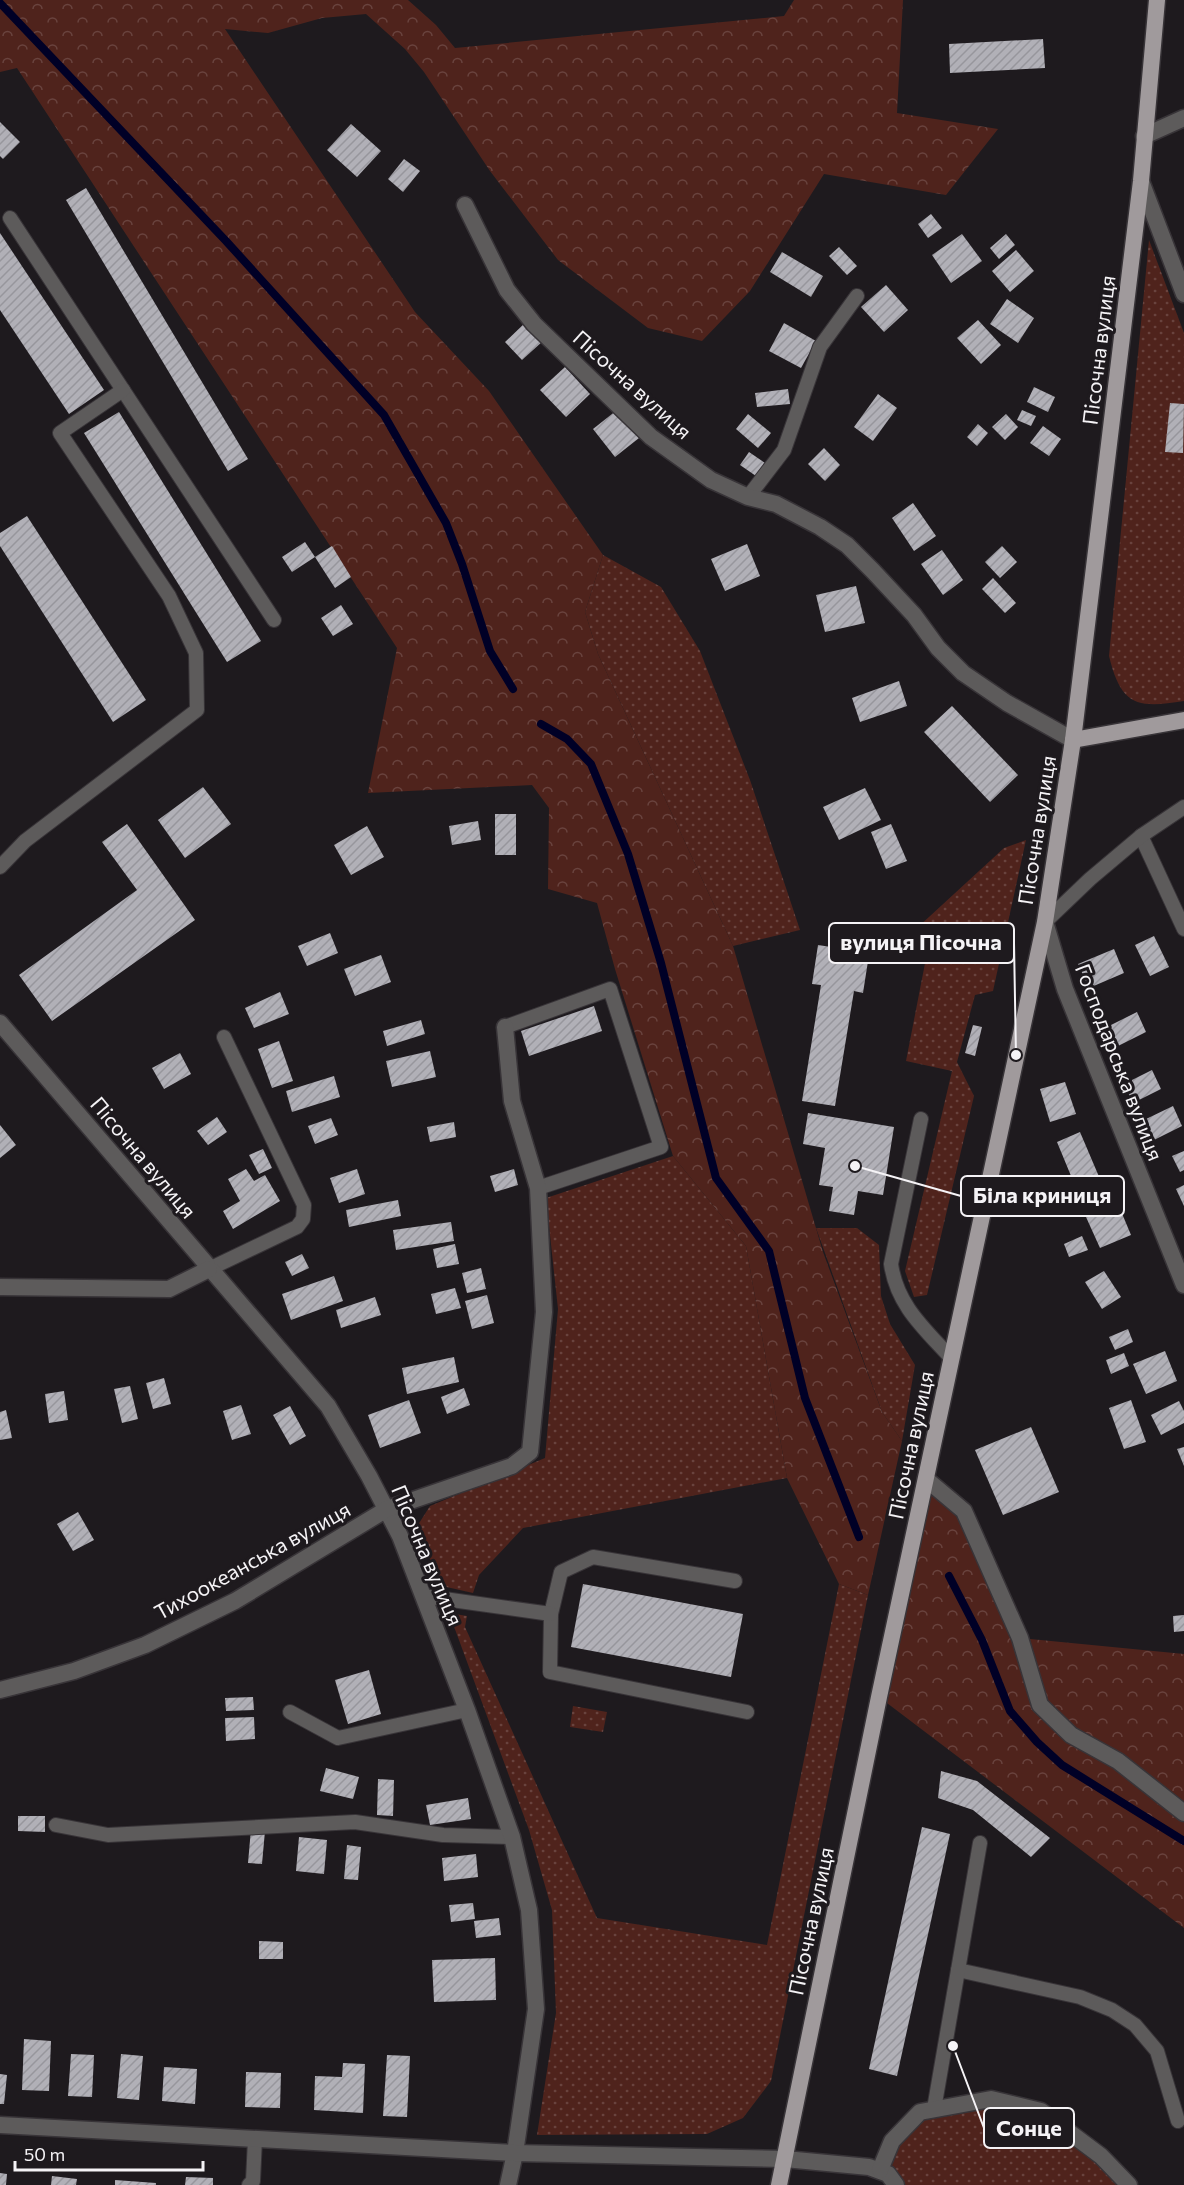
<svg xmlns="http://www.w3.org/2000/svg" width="1184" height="2185" viewBox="0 0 1184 2185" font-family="Commissioner,sans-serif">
<defs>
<pattern id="grass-dots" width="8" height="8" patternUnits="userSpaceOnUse" patternTransform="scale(1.5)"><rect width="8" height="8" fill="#4f231c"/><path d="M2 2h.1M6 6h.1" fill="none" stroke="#69433e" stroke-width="1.8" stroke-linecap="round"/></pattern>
<pattern id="forest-crowns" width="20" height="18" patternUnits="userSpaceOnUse" patternTransform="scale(1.5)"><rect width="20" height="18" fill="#4f231c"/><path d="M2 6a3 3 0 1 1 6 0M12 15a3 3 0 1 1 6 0" fill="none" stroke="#69433e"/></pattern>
<pattern id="building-hatch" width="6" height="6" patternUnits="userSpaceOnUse" patternTransform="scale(1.5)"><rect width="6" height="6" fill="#b1b0b7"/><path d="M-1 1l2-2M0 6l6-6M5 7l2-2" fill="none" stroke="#97969c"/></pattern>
</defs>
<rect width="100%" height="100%" fill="#1e1a1e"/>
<!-- grass -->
<g fill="url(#grass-dots)">
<path d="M1149 240 1184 333V701C1136 709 1121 705 1109 656Z"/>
<polygon points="603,555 661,587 700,651 750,780 800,930 733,946 598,654 585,612"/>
<polygon points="1026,840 993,991 975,995 957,1062 974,1096 927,1295 914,1297 905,1271 952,1071 906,1061 928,948 917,928 1004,848"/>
<polygon points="673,1156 746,1246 787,1478 523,1528 479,1575 473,1593 442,1586 416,1528 430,1506 545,1458 558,1309 546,1198"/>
<polygon points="816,1228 857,1228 879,1245 881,1296 890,1324 915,1365 902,1441 882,1412"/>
<polygon points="839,1584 868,1595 771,2081 743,2118 707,2134 537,2135 556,2013 552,1910 529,1830 449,1613 467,1616 465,1627 597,1918 767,1945"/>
<polygon points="573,1706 607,1712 603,1732 570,1727"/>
<polygon points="991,2099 1041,2111 1129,2185 896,2185 888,2174 892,2141 920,2112"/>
</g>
<!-- forest -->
<g fill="url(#forest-crowns)">
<polygon points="0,0 408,0 436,25 455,48 784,16 794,0 903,0 897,113 998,129 946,195 824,174 750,291 702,341 648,328 558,260 490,171 424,72 405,49 366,14 322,18 268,33 225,29 415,312 489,391 603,555 585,612 598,654 733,946 823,1252 882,1412 902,1441 868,1595 839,1584 787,1478 746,1246 673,1156 615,969 597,903 548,889 549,808 532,785 368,793 397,648 17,68 0,72"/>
<polygon points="926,1479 964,1511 1020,1638 1184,1654 1184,1928 879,1697"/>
</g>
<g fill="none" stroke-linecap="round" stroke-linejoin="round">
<!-- stream -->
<g stroke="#000026" stroke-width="8">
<polyline points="0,3 226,241 384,415 446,523 462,564 490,651 513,689"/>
<polyline points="541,724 567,739 591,764 628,854 661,963 716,1178 769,1251 805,1398 859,1537"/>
<polyline points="949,1576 982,1640 1010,1711 1037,1742 1062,1765 1184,1841"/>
</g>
</g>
<!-- building -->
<g fill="url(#building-hatch)">
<polygon points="1043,39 1045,68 950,73 949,44"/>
<polygon points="0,122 20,142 3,159 0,156"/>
<polygon points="351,124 381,151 357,177 327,150"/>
<polygon points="404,159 420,171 403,192 388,179"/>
<polygon points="86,188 248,459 228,471 66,200"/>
<polygon points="931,214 942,228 928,238 918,224"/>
<polygon points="0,233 104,390 69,414 0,310"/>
<polygon points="962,234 982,261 951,283 932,255"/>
<polygon points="1006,234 1015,245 999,259 990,248"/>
<polygon points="839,247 857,266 847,275 829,256"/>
<polygon points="1016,250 1034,271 1010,292 992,271"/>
<polygon points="782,252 823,276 811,297 770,272"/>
<polygon points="886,285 908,310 884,332 861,307"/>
<polygon points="1007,299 1034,318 1018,343 990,324"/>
<polygon points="978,320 1001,345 981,364 957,338"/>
<polygon points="526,322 543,341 522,360 505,342"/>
<polygon points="784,323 816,341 801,368 769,351"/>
<polygon points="565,367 590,394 566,417 540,390"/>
<polygon points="1034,387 1055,397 1048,412 1027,402"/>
<polygon points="788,389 790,404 757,407 755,393"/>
<polygon points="878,394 897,408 873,441 854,427"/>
<polygon points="1170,403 1184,404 1183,453 1165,452"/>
<polygon points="617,410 639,438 615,457 593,429"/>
<polygon points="1022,410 1036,416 1031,426 1017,420"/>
<polygon points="119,412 261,641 227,662 84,433"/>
<polygon points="748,414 771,433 758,448 736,429"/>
<polygon points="1006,414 1018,427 1005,440 992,427"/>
<polygon points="978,424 988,433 977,446 967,437"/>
<polygon points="1043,426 1061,439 1049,456 1030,443"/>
<polygon points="824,448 840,465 825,481 808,464"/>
<polygon points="749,452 765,463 756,476 740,465"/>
<polygon points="913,503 936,536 914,551 892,518"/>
<polygon points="27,516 146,700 113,722 0,546 0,533"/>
<polygon points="305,542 315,557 292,572 282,557"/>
<polygon points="747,544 760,576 725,591 711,559"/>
<polygon points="332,546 351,577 335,588 315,557"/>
<polygon points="1002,546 1017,562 1000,578 985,562"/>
<polygon points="942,550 963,580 943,595 921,564"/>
<polygon points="993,578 1016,603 1005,613 982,589"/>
<polygon points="856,586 865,623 825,632 816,595"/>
<polygon points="341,605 353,624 333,636 321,618"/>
<polygon points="899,681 907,706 860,722 852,698"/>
<polygon points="952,706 1018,775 990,802 924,732"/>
<polygon points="203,787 231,824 185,858 158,820"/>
<polygon points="865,788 881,820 839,840 823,807"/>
<rect x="495" y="814" width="21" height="41"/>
<polygon points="478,821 481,840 452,845 449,826"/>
<polygon points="127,824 195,920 52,1021 19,975 137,890 102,842"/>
<polygon points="891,824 907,861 886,869 871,832"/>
<polygon points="367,826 384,857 351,875 334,845"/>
<polygon points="330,933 338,953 307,966 298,946"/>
<polygon points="1154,936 1169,967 1150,976 1135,945"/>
<polygon points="840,937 871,942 863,993 854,991 835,1106 802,1101 821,985 812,984 818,945 838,948"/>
<polygon points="1114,949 1124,973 1089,988 1078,964"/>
<polygon points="381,955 391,982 355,996 344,969"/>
<polygon points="280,992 289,1014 254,1028 245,1008"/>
<polygon points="594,1006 602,1031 529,1056 521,1031"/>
<polygon points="1137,1012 1146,1032 1118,1046 1109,1026"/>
<polygon points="421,1020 425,1034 387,1046 383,1031"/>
<polygon points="973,1025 982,1027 975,1056 965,1053"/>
<polygon points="279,1041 293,1081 272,1088 258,1049"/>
<polygon points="430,1051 436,1077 392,1087 386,1061"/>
<polygon points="180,1053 191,1074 164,1089 152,1068"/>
<polygon points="1152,1070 1161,1089 1133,1103 1124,1084"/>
<polygon points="334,1076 340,1097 292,1112 286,1091"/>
<polygon points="1065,1082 1076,1114 1050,1122 1040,1089"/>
<polygon points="1173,1106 1182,1126 1154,1140 1144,1120"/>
<polygon points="808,1113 894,1127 883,1195 858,1191 854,1215 829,1211 833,1187 819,1185 825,1148 803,1144"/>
<polygon points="217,1117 227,1132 208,1145 197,1131"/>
<polygon points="331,1118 338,1135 315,1144 308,1126"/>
<polygon points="454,1122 456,1137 430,1142 427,1127"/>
<polygon points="0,1125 16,1145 0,1158"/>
<polygon points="1080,1132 1100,1179 1076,1188 1057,1142"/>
<polygon points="263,1149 272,1168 259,1174 249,1155"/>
<polygon points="1184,1151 1184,1170 1180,1172 1172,1156"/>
<polygon points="246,1169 254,1181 265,1175 280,1201 233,1229 223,1211 240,1201 228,1179"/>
<polygon points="357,1169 365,1194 339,1203 330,1178"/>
<polygon points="514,1169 518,1185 495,1192 490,1176"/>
<polygon points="1184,1185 1184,1206 1176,1189"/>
<polygon points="398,1200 401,1216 349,1227 346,1210"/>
<polygon points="1118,1204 1131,1235 1100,1248 1086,1217"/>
<polygon points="451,1222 454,1241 396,1250 393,1230"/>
<polygon points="1082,1236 1088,1250 1069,1257 1064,1244"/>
<polygon points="455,1244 459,1264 437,1268 433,1249"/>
<polygon points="302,1254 309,1268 292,1276 285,1262"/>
<polygon points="481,1268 486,1289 467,1293 462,1273"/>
<polygon points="1104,1271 1121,1297 1102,1309 1085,1282"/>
<polygon points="334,1276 343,1301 291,1320 282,1294"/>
<polygon points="455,1288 461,1308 436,1314 431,1294"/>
<polygon points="487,1295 494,1323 472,1329 465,1301"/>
<polygon points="375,1297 381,1315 341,1328 336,1310"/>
<polygon points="1128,1329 1133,1342 1115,1350 1109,1337"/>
<polygon points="1165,1351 1177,1381 1146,1394 1133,1364"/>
<polygon points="1124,1353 1129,1366 1111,1374 1106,1360"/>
<polygon points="454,1357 459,1382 407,1394 402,1368"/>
<polygon points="164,1378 171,1404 153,1409 146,1383"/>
<polygon points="130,1386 138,1419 122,1423 114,1389"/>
<polygon points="464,1388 470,1405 447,1414 441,1397"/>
<polygon points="64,1391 68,1420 49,1423 45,1394"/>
<polygon points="409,1400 421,1433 380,1448 368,1415"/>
<polygon points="1131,1400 1146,1442 1124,1449 1109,1408"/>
<polygon points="1179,1401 1184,1411 1184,1423 1161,1435 1151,1415"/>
<polygon points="241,1405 251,1434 232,1440 223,1411"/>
<polygon points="290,1406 306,1436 290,1445 273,1415"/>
<polygon points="6,1410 12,1438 0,1440 0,1412"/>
<polygon points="1031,1427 1059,1492 1003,1515 975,1450"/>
<polygon points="1184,1447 1184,1466 1177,1449"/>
<polygon points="78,1512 94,1540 73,1551 57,1524"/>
<polygon points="583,1584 743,1614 731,1677 571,1647"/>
<polygon points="1184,1615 1184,1631 1174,1632 1173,1616"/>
<polygon points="369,1670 381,1714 348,1724 335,1680"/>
<polygon points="253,1697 254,1710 226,1711 225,1698"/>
<polygon points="254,1717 255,1739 226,1741 225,1718"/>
<polygon points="326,1768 359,1777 353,1799 320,1791"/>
<polygon points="941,1771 977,1781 1050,1838 1031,1857 973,1810 938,1798"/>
<polygon points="378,1779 394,1780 393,1816 377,1815"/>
<polygon points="468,1798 471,1819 430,1825 426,1805"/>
<polygon points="18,1816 45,1816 45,1832 18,1831"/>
<polygon points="922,1827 950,1834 897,2076 869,2069"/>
<polygon points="251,1829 265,1831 262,1864 248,1863"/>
<polygon points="299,1837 327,1840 324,1874 296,1871"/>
<polygon points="347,1845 361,1847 358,1880 344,1879"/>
<polygon points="476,1854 478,1877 444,1881 442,1858"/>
<polygon points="473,1903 475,1919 451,1922 449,1905"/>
<polygon points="499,1918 501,1935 476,1938 474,1921"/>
<polygon points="259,1941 283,1942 283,1959 259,1959"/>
<polygon points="495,1958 496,2000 434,2002 432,1960"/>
<polygon points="24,2039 51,2041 49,2091 22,2090"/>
<polygon points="71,2054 94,2055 92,2097 68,2096"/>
<polygon points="121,2054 143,2056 139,2100 117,2098"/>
<polygon points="387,2055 410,2056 407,2117 383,2116"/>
<polygon points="343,2063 365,2064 363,2113 314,2110 315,2076 342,2077"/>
<polygon points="164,2067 197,2069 195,2104 162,2101"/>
<polygon points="246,2072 281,2073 280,2108 245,2107"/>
<polygon points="0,2074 7,2075 4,2104 0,2104"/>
<polygon points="0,2173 7,2174 6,2185 0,2185"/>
<polygon points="52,2176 77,2179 76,2185 51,2185"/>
<polygon points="186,2177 213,2178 213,2185 185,2185"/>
<polygon points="115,2180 156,2183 156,2185 115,2185"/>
</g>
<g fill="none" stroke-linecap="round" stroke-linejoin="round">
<defs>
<g id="service">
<polyline points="10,218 274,620"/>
<polyline points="748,497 784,450 820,347 857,296"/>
<polyline points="1141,836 1184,929"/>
<polyline points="0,867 25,841 197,710 196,653 169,596 60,433 123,390"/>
<polyline points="1045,922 1090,879 1141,836 1184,807"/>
<polyline points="505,1027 610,989 661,1147 538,1188"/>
<path d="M921 1119 891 1264C897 1306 925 1329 952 1359"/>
<polyline points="209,1269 297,1227 303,1219 304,1205 224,1037"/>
<polyline points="735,1581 593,1557 561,1572 551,1614 550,1672 747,1712"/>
<polyline points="423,1596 551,1614"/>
<polyline points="290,1712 338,1738 467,1710"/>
<polyline points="56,1825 108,1835 355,1822 443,1835 512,1837"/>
<polyline points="958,1970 1080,1997 1112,2010 1135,2025 1157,2051 1178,2121"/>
<polyline points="934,2109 980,1843"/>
<polyline points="249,2185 253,2181 255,2139"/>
</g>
<g id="minor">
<polyline points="1144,136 1184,118"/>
<polyline points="1141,181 1184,294"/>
<polyline points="465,205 507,290 534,324 651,437 711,480 748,497 776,504 820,527 847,545 873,571 914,615 938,648 963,673 1007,703 1073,740"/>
<polyline points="1045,922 1065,989 1184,1285"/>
<polyline points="0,1023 328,1406 369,1476 400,1536 467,1710 512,1837 529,1910 536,2009 515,2153 508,2185"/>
<polyline points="0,1287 169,1289 209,1269"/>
<polyline points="926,1479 964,1511 1020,1638 1040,1705 1071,1735 1118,1761 1184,1813"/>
<polyline points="0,1690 74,1671 145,1645 235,1601 387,1509 512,1466 530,1452 544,1312 538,1188 512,1101 505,1027"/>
<polyline points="785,2159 869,2167 888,2174 896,2185"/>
<polyline points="880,2170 892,2141 920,2112 991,2099 1041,2111 1101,2156 1129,2185"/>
</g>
<polyline id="tertiary" points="0,2125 515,2153 785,2159"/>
<g id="primary">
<polyline points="1073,740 1184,720"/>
<polyline points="779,2185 879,1697 1045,922 1073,740 1141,181 1157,0"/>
</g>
</defs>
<!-- service casing -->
<use href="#service" stroke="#383438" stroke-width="16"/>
<!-- minor casing -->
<use href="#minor" stroke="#383438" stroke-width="19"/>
<!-- tertiary casing -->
<use href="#tertiary" stroke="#383438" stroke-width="19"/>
<!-- primary casing -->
<use href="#primary" stroke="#383438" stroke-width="19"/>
<!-- service -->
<use href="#service" stroke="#5d5b5b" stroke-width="14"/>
<!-- minor -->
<use href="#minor" stroke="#5d5b5b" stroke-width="16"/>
<!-- tertiary -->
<use href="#tertiary" stroke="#5d5b5b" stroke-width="16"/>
<!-- primary -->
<use href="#primary" stroke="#a09a9c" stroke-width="16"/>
</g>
<g text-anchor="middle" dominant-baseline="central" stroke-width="6" stroke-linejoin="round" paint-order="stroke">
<!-- street labels -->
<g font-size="21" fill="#f5f3f6" stroke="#1e1a1e">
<text transform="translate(1098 350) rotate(-83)">Пісочна вулиця</text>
<text transform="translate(633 384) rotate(42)">Пісочна вулиця</text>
<text transform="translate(1036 830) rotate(-81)">Пісочна вулиця</text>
<text transform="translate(1120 1062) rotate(69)">Господарська вулиця</text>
<text transform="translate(144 1157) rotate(50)">Пісочна вулиця</text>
<text transform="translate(910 1445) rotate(-78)">Пісочна вулиця</text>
<text transform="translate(428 1555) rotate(67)">Пісочна вулиця</text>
<text transform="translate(252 1560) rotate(-29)">Тихоокеанська вулиця</text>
<text transform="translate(810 1921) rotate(-78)">Пісочна вулиця</text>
</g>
</g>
<!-- callouts -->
<path fill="none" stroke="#f5f3f6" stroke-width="2" d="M1016 1055L1014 943M855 1166L961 1196M953 2046L984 2128"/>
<g fill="#f5f3f6" stroke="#1e1a1e" stroke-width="2">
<circle cx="1016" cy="1055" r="6"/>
<circle cx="855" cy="1166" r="6"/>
<circle cx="953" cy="2046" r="6"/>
</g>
<g fill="#1e1a1e" stroke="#f5f3f6" stroke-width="2">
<rect x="829" y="923" width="185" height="40" rx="6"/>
<rect x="961" y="1176" width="163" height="40" rx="6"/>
<rect x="984" y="2108" width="90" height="40" rx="6"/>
</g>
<g font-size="22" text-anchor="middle" font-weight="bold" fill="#f5f3f6">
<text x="921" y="950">вулиця Пісочна</text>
<text x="1042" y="1203">Біла криниця</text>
<text x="1029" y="2136">Сонце</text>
</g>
<!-- scale -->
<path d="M15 2161v9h188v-9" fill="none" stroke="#f5f3f6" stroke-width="3"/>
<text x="24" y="2161" font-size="18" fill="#f5f3f6" stroke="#1e1a1e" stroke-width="4.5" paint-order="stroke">50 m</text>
</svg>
